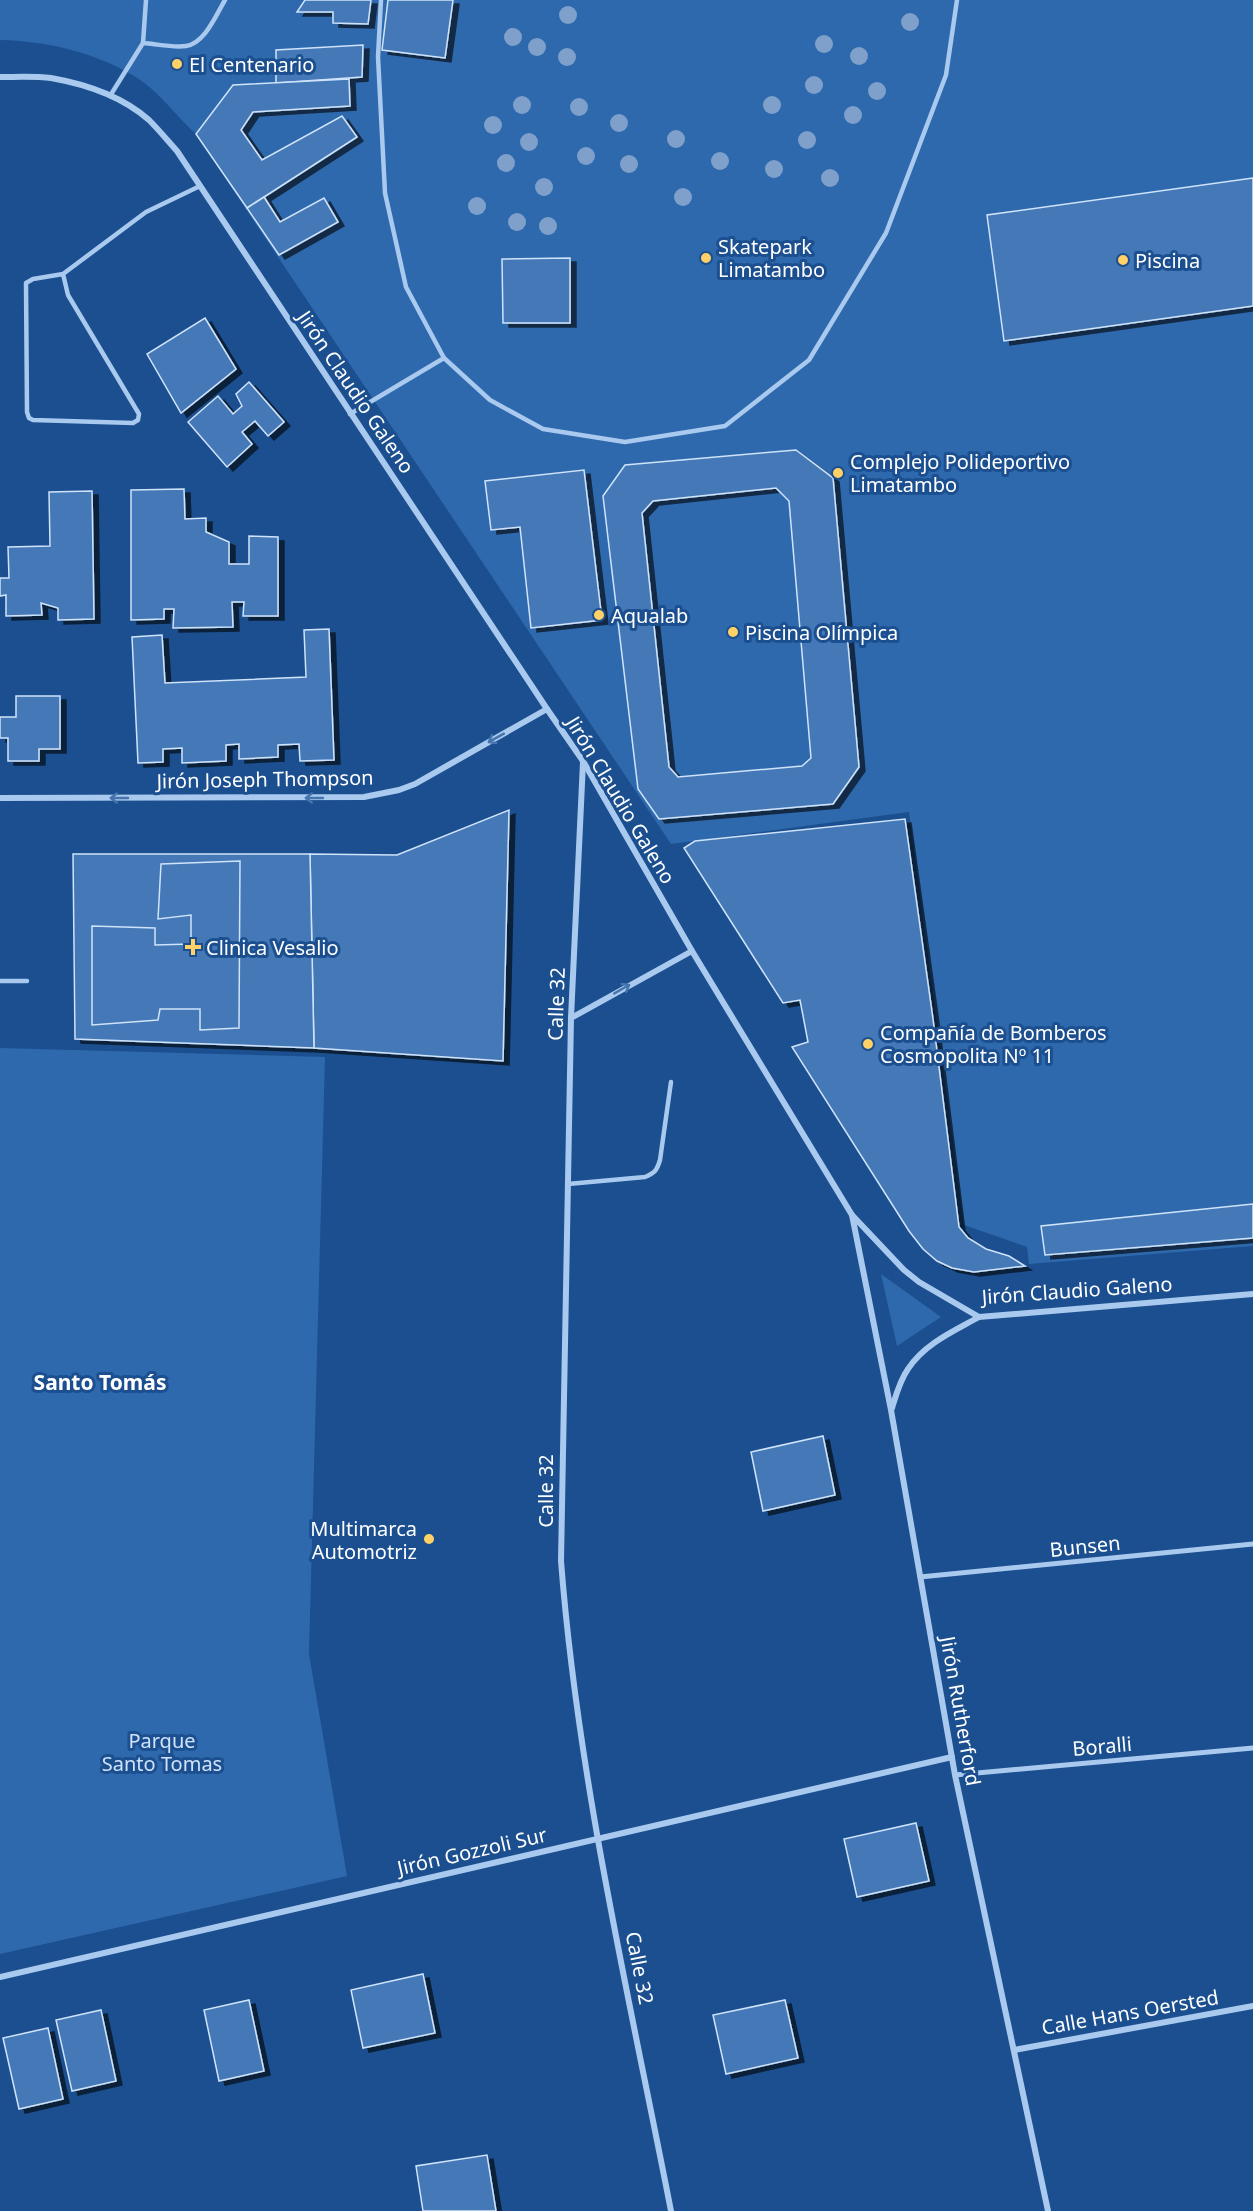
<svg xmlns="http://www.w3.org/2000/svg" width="1253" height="2211" viewBox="0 0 1253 2211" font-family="'Noto Sans',sans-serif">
<defs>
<filter id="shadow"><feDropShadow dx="6" dy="4" stdDeviation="0" flood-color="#0009"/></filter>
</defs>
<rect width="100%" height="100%" fill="#1b4f8f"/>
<!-- green -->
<g fill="#2e69ad">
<path d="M0 0H1253V1246L1029 1264 1027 1247 964 1225 909 812 671 844 195 133C175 115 158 90 134 76 94 52 46 41 0 40Z"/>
<polygon points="0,1048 325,1057 309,1654 347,1876 0,1954"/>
<polygon points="881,1274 941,1317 897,1346"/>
</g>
<!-- building -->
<g fill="#4478b7" stroke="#cfe3fa" stroke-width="1.5" fill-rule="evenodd" filter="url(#shadow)">
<polygon points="305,0 371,0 368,24 333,23 333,12 297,12"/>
<polygon points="388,0 453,0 445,58 382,50"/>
<polygon points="363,45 362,77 276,83 276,50"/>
<polygon points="349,79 350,106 253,112 241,130 262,160 342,116 357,137 247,208 196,134 233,85"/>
<polygon points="1253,178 1253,306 1004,341 987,215"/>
<polygon points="264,197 280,222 324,198 338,222 279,255 247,208"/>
<polygon points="570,258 570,323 503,323 502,259"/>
<polygon points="205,318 236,369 181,413 147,354"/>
<polygon points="249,382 284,422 268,436 255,421 242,432 252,444 227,467 188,422 218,396 233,414 242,406 236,394"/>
<path d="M796 450 833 478 859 767 833 804 659 819 638 789 603 496 625 465ZM776 488 789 501 811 758 802 766 678 777 669 767 642 513 653 501Z"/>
<polygon points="584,470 602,620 531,628 520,527 491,530 485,481"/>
<polygon points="184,489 185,519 206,518 206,532 229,542 229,564 249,564 249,536 278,537 278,616 243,616 244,602 232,602 233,627 173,628 174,609 164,609 164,619 131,620 131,490"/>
<polygon points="92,491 94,619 58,620 58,608 41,603 42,615 6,616 6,595 0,596 0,578 9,578 8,547 50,546 49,492"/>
<polygon points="329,629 334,760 300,761 299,744 278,745 278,757 239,759 239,744 226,745 226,761 182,763 182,748 163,749 163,762 138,763 132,637 162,635 165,683 306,677 304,630"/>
<polygon points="16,696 60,696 60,749 39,749 39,761 8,761 8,738 0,738 0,717 16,717"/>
<polygon points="509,810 503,1061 314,1048 310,854 397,855"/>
<polygon points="905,819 933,1019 959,1227 968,1238 986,1249 1009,1256 1025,1266 974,1272 952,1268 937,1261 923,1249 909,1231 792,1047 808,1042 800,1000 783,1003 684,848 695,841"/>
<polygon points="73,854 310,854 314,1048 75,1039"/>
<polygon points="240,861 239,1028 200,1030 200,1009 160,1009 158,1020 92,1025 92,926 155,928 155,945 191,944 191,915 158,919 161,864"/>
<polygon points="1253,1204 1253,1238 1045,1255 1041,1226"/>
<polygon points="823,1436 835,1495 763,1511 751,1452"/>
<polygon points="916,1823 929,1881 857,1897 844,1839"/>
<polygon points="423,1974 435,2033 363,2048 351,1990"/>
<polygon points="249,2000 264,2071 219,2081 204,2010"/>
<polygon points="785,2000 798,2058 726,2074 713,2015"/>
<polygon points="101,2010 116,2081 72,2091 56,2020"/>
<polygon points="48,2028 63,2099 19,2109 3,2038"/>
<polygon points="487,2155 496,2211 423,2211 416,2166"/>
</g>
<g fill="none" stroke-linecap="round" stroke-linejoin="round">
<!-- service -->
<g stroke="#a9c9ee" stroke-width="4.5">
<polyline points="381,0 378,57 385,193 406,287 444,358"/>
<path d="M143 43C157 44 173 48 186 46 205 43 216 15 225 0"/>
<polyline points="110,96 143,43 146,0"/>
<polyline points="63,274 68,295 139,414 138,420 133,423 33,420 29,418 27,412 26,283 33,279 63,274 146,212 200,186"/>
<polyline points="350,414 444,358 490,400 543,429 625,442 725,426 809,360 886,233 946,75 957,0"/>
<polyline points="0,981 27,981"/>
<path d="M568 1184 645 1177C655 1173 657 1170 660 1160L671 1082"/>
</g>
<!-- pedestrian -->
<g stroke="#a9c9ee" stroke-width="5">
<polyline points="920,1577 1253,1544"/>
<polyline points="955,1775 1253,1748"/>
</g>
<!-- minor -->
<g stroke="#a9c9ee" stroke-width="6">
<path d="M0 77C17 77 35 76 51 78 85 84 123 97 149 120 159 130 168 141 177 151L547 709 583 761 692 951 852 1215 904 1270 919 1282 979 1317 1253 1294"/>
<path d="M583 762 571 1018 561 1561C578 1780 629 1996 671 2211"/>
<polyline points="0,798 364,797 399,790 415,784 547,709"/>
<polyline points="571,1018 692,951"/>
<polyline points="852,1215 891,1410 955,1775 1048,2211"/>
<path d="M892 1408C896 1395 900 1380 908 1369 924 1344 954 1331 979 1317"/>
<polyline points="0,1977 952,1757"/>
<polyline points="1014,2050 1253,2006"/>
</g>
</g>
<!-- trees -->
<g fill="#7ea0ca">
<circle cx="568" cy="15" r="9"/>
<circle cx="910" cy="22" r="9"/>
<circle cx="513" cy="37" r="9"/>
<circle cx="824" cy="44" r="9"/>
<circle cx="537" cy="47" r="9"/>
<circle cx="859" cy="56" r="9"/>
<circle cx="567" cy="57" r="9"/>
<circle cx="814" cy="85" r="9"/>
<circle cx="877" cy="91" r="9"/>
<circle cx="522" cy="105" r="9"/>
<circle cx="772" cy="105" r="9"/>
<circle cx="579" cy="107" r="9"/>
<circle cx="853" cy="115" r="9"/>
<circle cx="619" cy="123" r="9"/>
<circle cx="493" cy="125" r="9"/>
<circle cx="676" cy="139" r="9"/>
<circle cx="807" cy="140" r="9"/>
<circle cx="529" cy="142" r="9"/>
<circle cx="586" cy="156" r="9"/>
<circle cx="720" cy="161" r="9"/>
<circle cx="506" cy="163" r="9"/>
<circle cx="629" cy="164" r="9"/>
<circle cx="774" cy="169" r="9"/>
<circle cx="830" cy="178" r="9"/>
<circle cx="544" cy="187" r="9"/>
<circle cx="683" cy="197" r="9"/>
<circle cx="477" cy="206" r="9"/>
<circle cx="517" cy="222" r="9"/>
<circle cx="548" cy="226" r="9"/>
</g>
<!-- one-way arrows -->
<defs><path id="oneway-shaft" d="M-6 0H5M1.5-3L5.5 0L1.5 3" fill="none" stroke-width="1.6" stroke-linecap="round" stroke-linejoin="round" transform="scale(1.5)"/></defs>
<g stroke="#4674ac">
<use href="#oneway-shaft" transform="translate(496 738) rotate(151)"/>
<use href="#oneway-shaft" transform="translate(119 798) rotate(-180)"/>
<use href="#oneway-shaft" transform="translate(314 798) rotate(180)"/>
<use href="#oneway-shaft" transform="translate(622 989) rotate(-30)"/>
</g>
<!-- markers -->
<g fill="#ffd166" stroke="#1b4f8f" stroke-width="2">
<circle cx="177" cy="64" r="6"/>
<circle cx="706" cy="258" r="6"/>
<circle cx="1123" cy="260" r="6"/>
<circle cx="838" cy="473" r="6"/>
<circle cx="599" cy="615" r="6"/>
<circle cx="733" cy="632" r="6"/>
<path d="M190 938h6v6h6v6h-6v6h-6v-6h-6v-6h6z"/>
<circle cx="868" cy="1044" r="6"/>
<circle cx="429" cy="1539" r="6"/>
</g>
<g text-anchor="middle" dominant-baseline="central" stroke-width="6" stroke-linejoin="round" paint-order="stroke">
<!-- poi labels -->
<g font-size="20" fill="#fff" stroke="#1b4f8f" text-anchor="start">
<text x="189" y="64">El Centenario</text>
<text x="718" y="246">Skatepark<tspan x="718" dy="23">Limatambo</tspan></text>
<text x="1135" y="260">Piscina</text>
<text x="850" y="461">Complejo Polideportivo<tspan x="850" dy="23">Limatambo</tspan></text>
<text x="611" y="615">Aqualab</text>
<text x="745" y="632">Piscina Olímpica</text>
<text x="206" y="947">Clinica Vesalio</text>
<text x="880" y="1032">Compañía de Bomberos<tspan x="880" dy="23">Cosmopolita Nº 11</tspan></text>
<text x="417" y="1528" text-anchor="end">Multimarca<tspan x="417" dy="23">Automotriz</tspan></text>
</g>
<!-- street labels -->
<g font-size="20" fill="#fff" stroke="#1b4f8f">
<text transform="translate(356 392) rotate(56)">Jirón Claudio Galeno</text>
<text transform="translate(265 779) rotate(-1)">Jirón Joseph Thompson</text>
<text transform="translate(621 800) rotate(59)">Jirón Claudio Galeno</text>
<text transform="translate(556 1004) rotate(-88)">Calle 32</text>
<text transform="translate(1077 1290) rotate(-4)">Jirón Claudio Galeno</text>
<text transform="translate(545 1491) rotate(-90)">Calle 32</text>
<text transform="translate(1085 1546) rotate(-6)">Bunsen</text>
<text transform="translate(961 1711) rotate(80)">Jirón Rutherford</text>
<text transform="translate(1102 1746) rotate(-5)">Boralli</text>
<text transform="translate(472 1851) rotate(-13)">Jirón Gozzoli Sur</text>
<text transform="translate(640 1968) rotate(79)">Calle 32</text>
<text transform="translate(1130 2012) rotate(-10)">Calle Hans Oersted</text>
</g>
<!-- park labels -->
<g font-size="20" fill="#cfe3fa" stroke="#1b4f8f">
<text x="162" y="1740">Parque<tspan x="162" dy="23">Santo Tomas</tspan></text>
</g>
<!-- neighbourhood labels -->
<g font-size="21" font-weight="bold" fill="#fff" stroke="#1b4f8f">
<text x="100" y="1382">Santo Tomás</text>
</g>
</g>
</svg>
